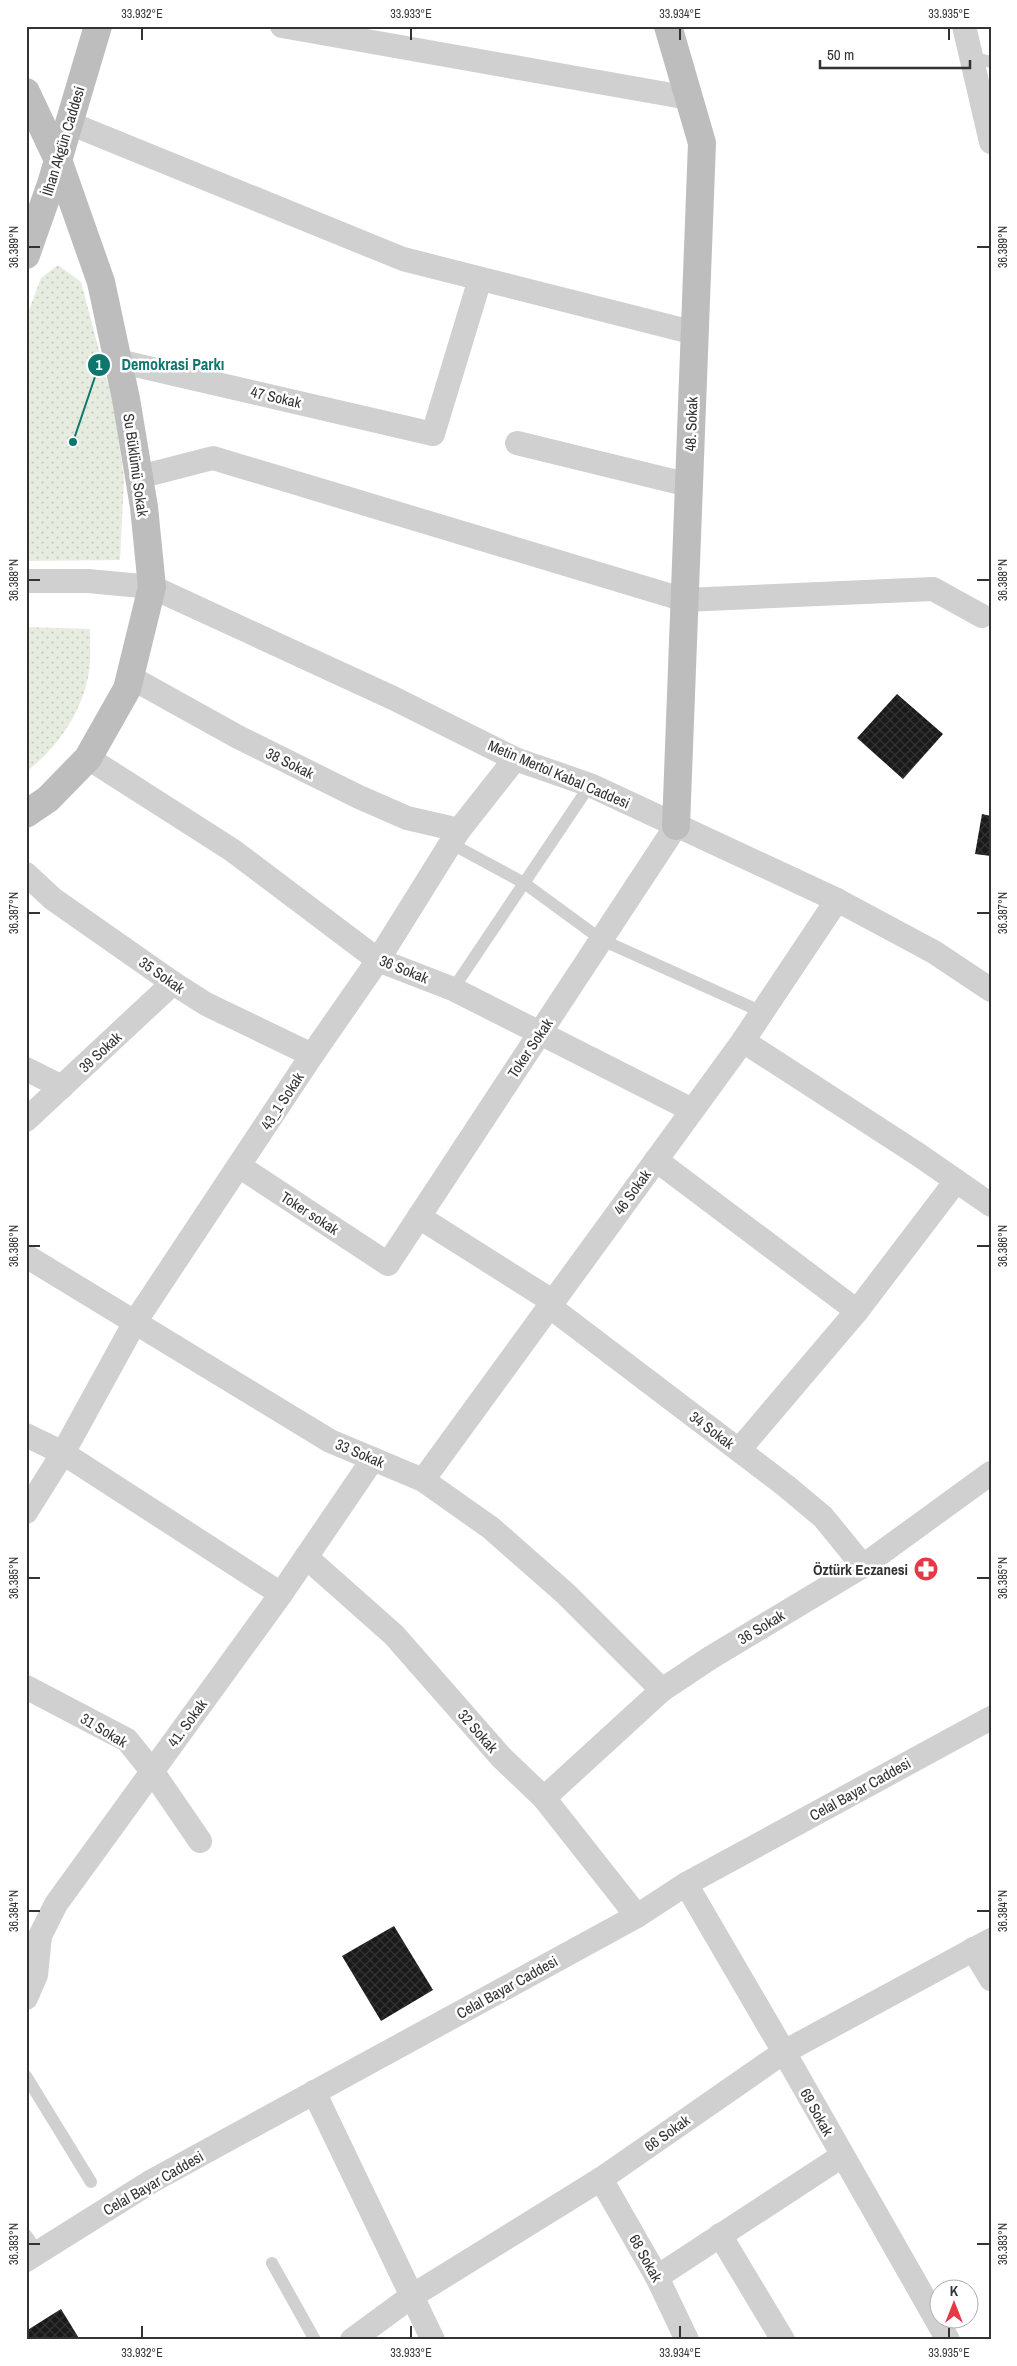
<svg xmlns="http://www.w3.org/2000/svg" width="1017" height="2366" viewBox="0 0 1017 2366" font-family="'Archivo Narrow',sans-serif">
<defs>
<pattern id="grass-dots" width="8" height="8" patternUnits="userSpaceOnUse" patternTransform="scale(1.25)"><rect width="8" height="8" fill="#e6ecdf"/><path d="M2 2h.1M6 6h.1" fill="none" stroke="#c6cbc0" stroke-width="1.8" stroke-linecap="round"/></pattern>
<pattern id="building-cross-hatch" width="8" height="8" patternUnits="userSpaceOnUse" patternTransform="scale(1.25)"><rect width="8" height="8" fill="#1a1a1a"/><path d="M0 0l8 8M0 8l8-8" fill="none" stroke="#333"/></pattern>
</defs>
<rect width="100%" height="100%" fill="#fff"/>
<!-- grass -->
<g fill="url(#grass-dots)">
<polygon points="58,265 81,282 114,407 124,478 120,560 26,561 26,318 41,278"/>
<path d="M26 627 90 629C90 643 91 658 89 672 82 713 58 747 26 772Z"/>
</g>
<!-- building -->
<g fill="url(#building-cross-hatch)">
<polygon points="897,694 943,734 903,779 857,738"/>
<polygon points="982,814 991,816 991,856 975,854"/>
<polygon points="394,1926 433,1990 381,2021 342,1956"/>
<polygon points="61,2309 80,2340 26,2340 26,2331"/>
</g>
<g fill="none" stroke-linecap="round" stroke-linejoin="round">
<!-- lane -->
<g stroke="#d0d0d0" stroke-width="12">
<polyline points="971,57 991,62"/>
<polyline points="450,843 524,883 602,940 762,1012"/>
<polyline points="453,989 590,785"/>
<polyline points="26,2076 91,2182"/>
<polyline points="26,2235 38,2252"/>
<polyline points="272,2263 315,2340"/>
</g>
<!-- street -->
<g stroke="#d0d0d0" stroke-width="24">
<polyline points="282,26 689,98"/>
<polyline points="964,26 991,142"/>
<polyline points="69,123 403,259 695,333"/>
<polyline points="118,361 433,434 480,279"/>
<polyline points="517,443 689,485"/>
<polyline points="139,477 213,458 685,600 933,589 982,616"/>
<polyline points="26,581 88,581 152,587 393,698 515,759 590,785 837,900 934,952 991,990"/>
<polyline points="130,677 238,737 359,797 407,818 459,830"/>
<polyline points="88,758 232,850 378,960 453,989 692,1110"/>
<polyline points="26,874 53,899 173,983 206,1004 312,1055"/>
<polyline points="743,1041 919,1155 991,1205"/>
<polyline points="26,1069 62,1087"/>
<polyline points="26,1120 173,983"/>
<polyline points="656,1160 857,1311"/>
<polyline points="239,1166 388,1264 676,826"/>
<polyline points="419,1217 552,1301"/>
<polyline points="26,1256 330,1441 423,1480 491,1528 566,1594 662,1690"/>
<polyline points="549,1306 786,1486 823,1517 863,1566"/>
<polyline points="26,1435 63,1453 26,1512"/>
<polyline points="739,1450 857,1311 956,1181"/>
<polyline points="423,1480 743,1041 837,900"/>
<polyline points="306,1557 394,1635 502,1758 544,1798 637,1916"/>
<polyline points="281,1594 63,1453 135,1322 312,1055 378,960 459,830 515,759"/>
<polyline points="26,1687 127,1740 152,1771 200,1841"/>
<polyline points="544,1798 662,1690 710,1658 863,1566 991,1473"/>
<polyline points="686,1884 784,2052 948,2340"/>
<polyline points="973,1949 991,1979"/>
<polyline points="26,1998 36,1975 40,1936 56,1904 281,1594 373,1459"/>
<polyline points="314,2092 433,2340"/>
<polyline points="601,2179 657,2277 687,2340"/>
<polyline points="720,2235 783,2340"/>
<polyline points="26,2260 152,2181 637,1916 686,1884 991,1718"/>
<polyline points="657,2277 842,2156"/>
<polyline points="352,2340 412,2296 601,2179 784,2052 991,1940"/>
</g>
<!-- secondary -->
<g stroke="#bdbdbd" stroke-width="28">
<polyline points="668,26 702,143 676,826"/>
<polyline points="26,92 58,160 101,282 126,399 144,507 152,587 127,689 88,758 48,799 26,814"/>
<polyline points="26,255 51,184 98,26"/>
</g>
</g>
<!-- ticks -->
<path fill="none" stroke="#333" stroke-width="2" d="M142 28V40M411 28V40M680 28V40M949 28V40M28 247H40M977 247H990M28 580H40M977 580H990M28 913H40M977 913H990M28 1246H40M977 1246H990M28 1578H40M977 1578H990M28 1911H40M977 1911H990M28 2244H40M977 2244H990M142 2326V2338M411 2326V2338M680 2326V2338M949 2326V2338"/>
<!-- icons -->
<defs>
<symbol id="pharmacy-disc" viewBox="-11 -11 22 22"><circle r="9.5" fill="#e63946" stroke="#fff"/><path d="M-2-6h4v4h4v4h-4v4h-4v-4h-4v-4h4Z" fill="#fff"/></symbol>
</defs>
<g fill-rule="evenodd">
<use href="#pharmacy-disc" x="912" y="1555" width="28" height="28"/>
</g>
<g text-anchor="middle" dominant-baseline="central" stroke-width="5" stroke-linejoin="round" paint-order="stroke">
<!-- street labels -->
<g font-size="15" fill="#333" stroke="#fff">
<text transform="translate(63 141) rotate(-73)">İlhan Akgün Caddesi</text>
<text transform="translate(276 397) rotate(13)">47 Sokak</text>
<text transform="translate(691 424) rotate(-88)">48. Sokak</text>
<text transform="translate(136 465) rotate(82)">Su Büklümü Sokak</text>
<text transform="translate(290 763) rotate(26)">38 Sokak</text>
<text transform="translate(559 774) rotate(23)">Metin Mertol Kabal Caddesi</text>
<text transform="translate(404 969) rotate(22)">36 Sokak</text>
<text transform="translate(162 975) rotate(35)">35 Sokak</text>
<text transform="translate(530 1048) rotate(-56)">Toker Sokak</text>
<text transform="translate(100 1052) rotate(-43)">39 Sokak</text>
<text transform="translate(282 1101) rotate(-57)">43_1 Sokak</text>
<text transform="translate(632 1192) rotate(-54)">46 Sokak</text>
<text transform="translate(310 1213) rotate(33)">Toker sokak</text>
<text transform="translate(712 1430) rotate(37)">34 Sokak</text>
<text transform="translate(360 1453) rotate(23)">33 Sokak</text>
<text transform="translate(761 1627) rotate(-31)">36 Sokak</text>
<text transform="translate(187 1723) rotate(-54)">41. Sokak</text>
<text transform="translate(104 1730) rotate(31)">31 Sokak</text>
<text transform="translate(478 1731) rotate(49)">32 Sokak</text>
<text transform="translate(860 1789) rotate(-29)">Celal Bayar Caddesi</text>
<text transform="translate(507 1987) rotate(-29)">Celal Bayar Caddesi</text>
<text transform="translate(817 2112) rotate(61)">69 Sokak</text>
<text transform="translate(667 2133) rotate(-35)">66 Sokak</text>
<text transform="translate(153 2183) rotate(-30)">Celal Bayar Caddesi</text>
<text transform="translate(646 2258) rotate(61)">68 Sokak</text>
</g>
<!-- poi labels -->
<g font-size="15" font-weight="bold" fill="#333" stroke="#fff" text-anchor="end">
<text x="908" y="1569">Öztürk Eczanesi</text>
</g>
</g>
<!-- callouts -->
<path fill="none" stroke="#0f766e" stroke-width="2" d="M73 442L99 365"/>
<g fill="#0f766e" stroke="#fff" stroke-width="2">
<circle cx="73" cy="442" r="5"/>
<circle cx="99" cy="365" r="12"/>
</g>
<g font-size="15" text-anchor="middle" font-weight="bold" fill="#fff">
<text x="99" y="370">1</text>
</g>
<g font-size="16" text-anchor="middle" font-weight="bold" fill="#0f766e" stroke="#fff" stroke-width="5" stroke-linejoin="round" paint-order="stroke">
<text x="173" y="370">Demokrasi Parkı</text>
</g>
<!-- border -->
<rect width="1017" height="2366" fill="none" stroke="#ffffff" stroke-width="55"/>
<!-- north arrow -->
<g transform="translate(954 2304)"><circle r="24" fill="#ffffff" stroke="#adadad"/>
<path d="M0-4L9 19L0 12L-9 19Z" fill="#e63946"/>
<text y="-8" font-size="14" font-weight="bold" text-anchor="middle" fill="#333333">K</text>
</g>
<!-- scale -->
<path d="M820 60v8h150v-8" fill="none" stroke="#333333" stroke-width="2.5"/>
<text x="827" y="60" font-size="15" fill="#333333" stroke="#ffffff" stroke-width="4" paint-order="stroke">50 m</text>
<rect x="28" y="28" width="962" height="2310" fill="none" stroke="#333" stroke-width="2"/>
<g font-size="12" text-anchor="middle" fill="#333">
<text x="142" y="18">33.932°E</text>
<text x="411" y="18">33.933°E</text>
<text x="680" y="18">33.934°E</text>
<text x="949" y="18">33.935°E</text>
<text transform="translate(14 247) rotate(-90)" y="4">36.389°N</text>
<text transform="translate(1003 247) rotate(-90)" y="4">36.389°N</text>
<text transform="translate(14 580) rotate(-90)" y="4">36.388°N</text>
<text transform="translate(1003 580) rotate(-90)" y="4">36.388°N</text>
<text transform="translate(14 913) rotate(-90)" y="4">36.387°N</text>
<text transform="translate(1003 913) rotate(-90)" y="4">36.387°N</text>
<text transform="translate(14 1246) rotate(-90)" y="4">36.386°N</text>
<text transform="translate(1003 1246) rotate(-90)" y="4">36.386°N</text>
<text transform="translate(14 1578) rotate(-90)" y="4">36.385°N</text>
<text transform="translate(1003 1578) rotate(-90)" y="4">36.385°N</text>
<text transform="translate(14 1911) rotate(-90)" y="4">36.384°N</text>
<text transform="translate(1003 1911) rotate(-90)" y="4">36.384°N</text>
<text transform="translate(14 2244) rotate(-90)" y="4">36.383°N</text>
<text transform="translate(1003 2244) rotate(-90)" y="4">36.383°N</text>
<text x="142" y="2357">33.932°E</text>
<text x="411" y="2357">33.933°E</text>
<text x="680" y="2357">33.934°E</text>
<text x="949" y="2357">33.935°E</text>
</g>
</svg>
